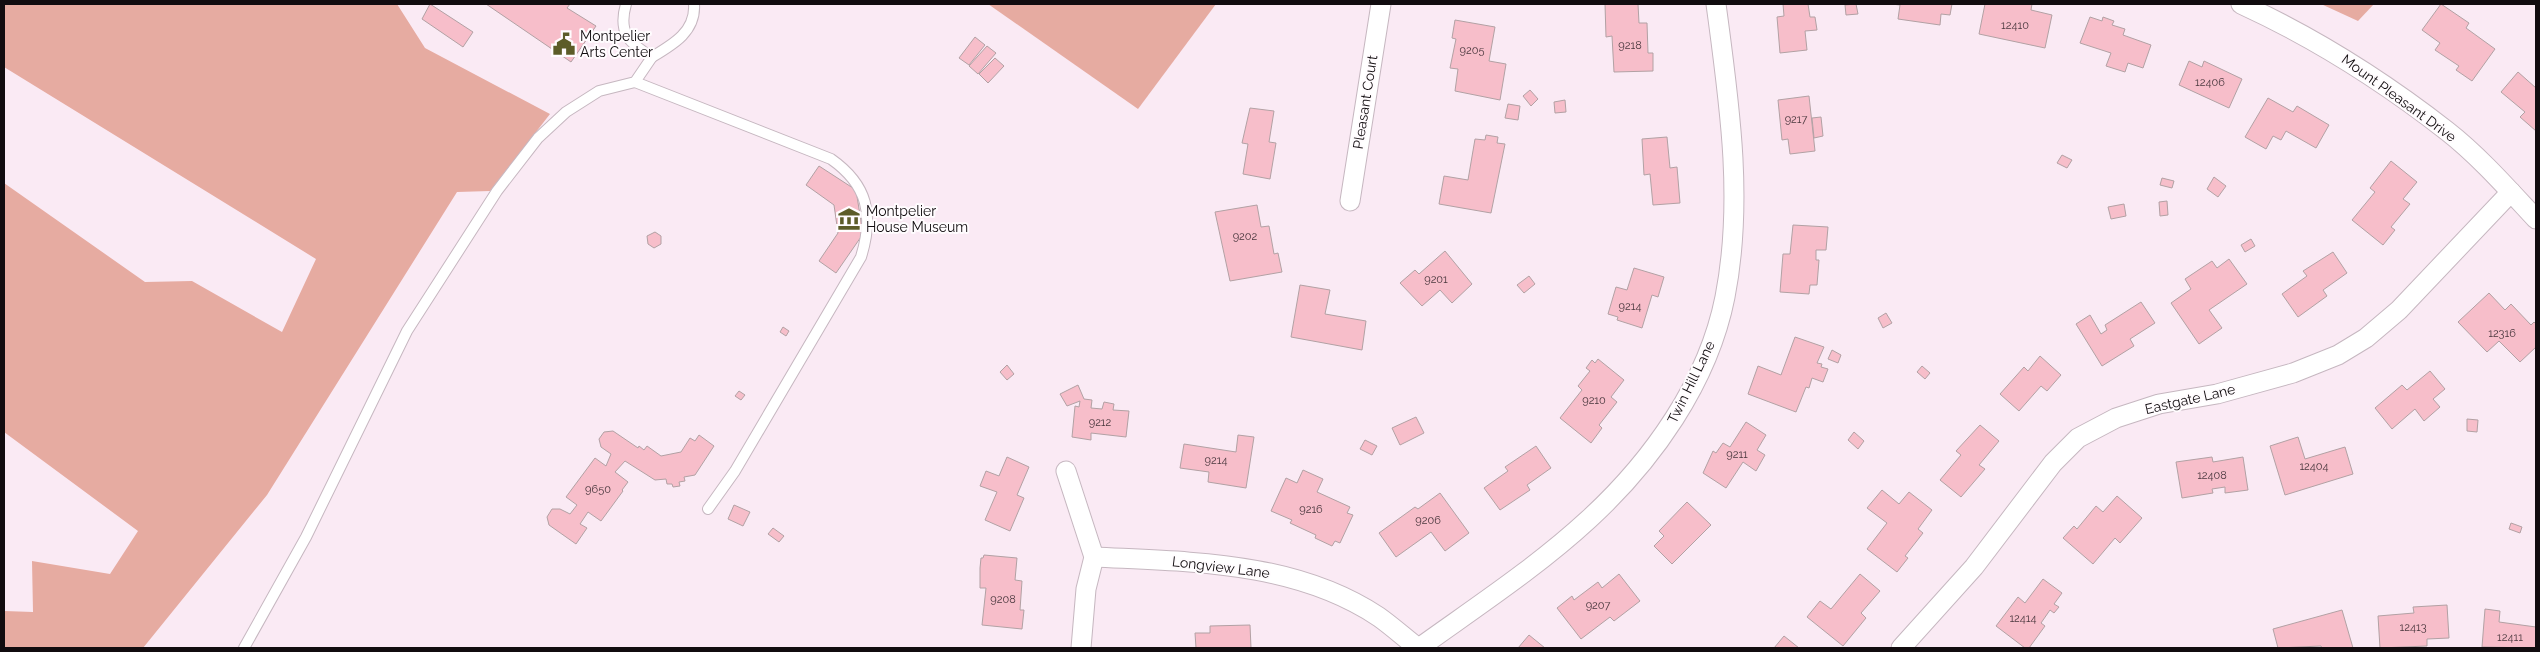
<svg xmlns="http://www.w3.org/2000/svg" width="2540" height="652" viewBox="0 0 2540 652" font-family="Raleway,sans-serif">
<rect width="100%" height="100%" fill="#faeaf4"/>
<!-- green -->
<g fill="#e6aba1">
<polygon points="4,4 397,4 425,48 550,114 490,191 457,192 267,495 143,648 4,648 4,611 33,612 32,561 110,574 138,531 4,432 4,183 145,282 192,281 282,332 316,259 4,67"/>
<polygon points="988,4 1216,4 1138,109"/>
<polygon points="2321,4 2374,4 2358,21"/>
</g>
<!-- building -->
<g fill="#f7beca" stroke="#b2a1a4">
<polygon points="430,4 473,32 463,47 422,19"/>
<polygon points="486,4 570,4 567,8 596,26 571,62"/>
<polygon points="1605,4 1638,4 1639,23 1647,23 1648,53 1653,53 1653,71 1614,72 1612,36 1606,37"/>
<polygon points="1783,4 1808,4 1810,17 1815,17 1817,30 1805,31 1807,50 1780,53 1777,17 1784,16"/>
<polygon points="1856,4 1858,14 1846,15 1845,5"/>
<polygon points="1891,4 1952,4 1950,15 1941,14 1940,25 1898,19 1900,5"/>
<polygon points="1985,4 2032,4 2031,10 2052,15 2045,48 1979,34"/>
<polygon points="2441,4 2469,23 2466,28 2495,49 2472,81 2456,70 2459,66 2435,50 2440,43 2422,30"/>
<polygon points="2090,17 2102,21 2103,17 2114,21 2112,25 2125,29 2123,35 2151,45 2143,68 2128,63 2125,72 2106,66 2111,53 2080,43"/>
<polygon points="1455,20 1495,27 1489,61 1506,64 1500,100 1455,91 1458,69 1450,68 1456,39 1452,38"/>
<polygon points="975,37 985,45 969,65 959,58"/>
<polygon points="987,46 996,53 978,74 969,66"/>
<polygon points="995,58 1004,66 988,83 979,74"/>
<polygon points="2189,61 2202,67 2204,61 2242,79 2229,108 2179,85"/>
<polygon points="2518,72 2536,88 2536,131 2520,117 2525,112 2501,92"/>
<polygon points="1530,90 1538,99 1531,106 1523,96"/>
<polygon points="1809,96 1815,151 1790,154 1788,139 1782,140 1778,100"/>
<polygon points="2268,98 2293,112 2297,106 2329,125 2316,148 2286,131 2281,140 2273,136 2266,149 2245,137"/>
<polygon points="1565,100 1566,112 1555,113 1554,102"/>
<polygon points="1508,104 1520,106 1518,120 1505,118"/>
<polygon points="1250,108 1274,111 1269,142 1276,143 1270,179 1243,174 1248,144 1242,143"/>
<polygon points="1821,117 1823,136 1814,138 1812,118"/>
<polygon points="1486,135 1498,137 1497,143 1505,144 1491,213 1439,204 1444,176 1468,180 1475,139 1485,140"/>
<polygon points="1667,137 1670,168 1677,167 1680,203 1653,205 1650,174 1644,175 1642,139"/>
<polygon points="2062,155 2072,160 2067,168 2057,163"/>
<polygon points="2391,161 2417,182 2403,199 2410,204 2391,227 2395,230 2383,245 2352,220 2375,192 2370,188"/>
<polygon points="819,166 856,190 863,234 836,273 819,261 838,233 834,205 806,185"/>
<polygon points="2214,177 2226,186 2218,197 2207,189"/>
<polygon points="2162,178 2174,181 2172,188 2160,185"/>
<polygon points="2167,201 2168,215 2160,216 2159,202"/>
<polygon points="2124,204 2126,216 2111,219 2108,207"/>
<polygon points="1257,205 1261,227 1269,226 1274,254 1278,253 1282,272 1230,281 1215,212"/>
<polygon points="1793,225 1828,227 1826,250 1816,250 1816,260 1819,260 1817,285 1810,285 1809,294 1780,292 1783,254 1790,254"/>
<polygon points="655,232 661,236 661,244 654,248 648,244 647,236"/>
<polygon points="2251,239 2255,246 2245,252 2241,245"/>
<polygon points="1445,251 1472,284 1452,303 1440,290 1422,306 1400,283 1415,270 1419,274"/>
<polygon points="2333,252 2347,273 2323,290 2327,296 2298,317 2282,294 2307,276 2303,271"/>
<polygon points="2229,259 2247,284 2209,310 2222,328 2199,344 2171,303 2191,289 2185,279 2212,261 2217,268"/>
<polygon points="1634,268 1664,277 1658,297 1652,295 1642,328 1617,320 1618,317 1608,314 1616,287 1627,290"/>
<polygon points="1529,276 1535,284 1524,293 1517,285"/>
<polygon points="1300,285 1330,290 1325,314 1366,321 1362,350 1291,337"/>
<polygon points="2489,293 2505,310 2511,304 2531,325 2534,322 2536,324 2536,347 2520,362 2499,341 2487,352 2458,322"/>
<polygon points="2141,302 2155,323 2130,339 2134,346 2102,366 2076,324 2090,315 2101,334 2107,330 2105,325"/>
<polygon points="1886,313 1892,323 1883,328 1878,318"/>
<polygon points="783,327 789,331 786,336 780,332"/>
<polygon points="1795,337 1824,347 1817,363 1822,364 1821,367 1828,369 1823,382 1812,378 1809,388 1806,387 1796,412 1748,394 1758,366 1781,375"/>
<polygon points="1832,350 1841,355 1838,363 1828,359"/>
<polygon points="2040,356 2061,375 2047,391 2041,386 2019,411 2000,394 2024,367 2028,371"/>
<polygon points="1598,359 1624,380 1611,397 1617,402 1599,425 1602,428 1591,443 1560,418 1582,390 1578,386 1590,371 1586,368 1592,360 1595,363"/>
<polygon points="1007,365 1014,374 1007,380 1000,372"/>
<polygon points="1922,366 1930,373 1925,379 1917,372"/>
<polygon points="2430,371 2445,389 2433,399 2440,407 2424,421 2415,409 2392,429 2375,408 2402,385 2407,390"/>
<polygon points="1078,385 1084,399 1092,400 1091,408 1102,409 1104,402 1114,404 1113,410 1129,411 1126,437 1091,433 1091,440 1072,437 1075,406 1079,407 1080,401 1067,406 1060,394"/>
<polygon points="739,391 745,395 741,400 735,396"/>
<polygon points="1416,417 1424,433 1400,445 1392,428"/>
<polygon points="2467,419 2478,420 2477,432 2467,431"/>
<polygon points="1746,422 1766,435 1757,450 1765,455 1756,471 1743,462 1726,488 1703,473 1713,451 1716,453 1723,443 1730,447"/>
<polygon points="1980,425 1999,441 1979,465 1985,469 1961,497 1940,480 1961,455 1956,451"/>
<polygon points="613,431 638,448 639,446 644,450 647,446 661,456 681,452 690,438 695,441 699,435 714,446 695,475 684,477 685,481 679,482 680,486 673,487 672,484 667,484 666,479 655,480 625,461 615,472 628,482 622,490 623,491 601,521 588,512 580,524 587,528 576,544 549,525 547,517 552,509 560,509 570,514 577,505 566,497 595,458 606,466 611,454 601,447 599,439 604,432"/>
<polygon points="1854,432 1864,441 1858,449 1848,440"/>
<polygon points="1238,435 1254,437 1246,488 1208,482 1209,472 1180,468 1184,444 1236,452"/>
<polygon points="2298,437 2305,459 2345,447 2353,474 2285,495 2270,446"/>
<polygon points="1365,440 1377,446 1372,455 1360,449"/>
<polygon points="1536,446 1551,468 1527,485 1530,490 1500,510 1484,488 1508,471 1505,467"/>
<polygon points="1007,457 1029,467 1017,495 1024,498 1010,531 985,520 997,492 980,486 986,471 999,476"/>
<polygon points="2212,457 2213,462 2243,457 2248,490 2225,493 2225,487 2212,489 2213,493 2182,498 2176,462"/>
<polygon points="1303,470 1323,479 1317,492 1350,507 1347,513 1353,515 1340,543 1335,541 1332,546 1315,538 1316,535 1290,523 1292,520 1271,511 1286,478 1297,483"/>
<polygon points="1882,490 1899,504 1909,492 1932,510 1918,529 1923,533 1905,556 1908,558 1897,572 1867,549 1887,523 1867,508"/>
<polygon points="1440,493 1469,533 1445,551 1431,532 1396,557 1379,533 1415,507 1418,509"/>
<polygon points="2117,496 2142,518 2120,543 2115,538 2093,564 2063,538 2074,526 2077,529 2096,506 2103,512"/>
<polygon points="1687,502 1711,525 1672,564 1654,546 1664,536 1659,531"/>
<polygon points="734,505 750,512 743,526 728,519"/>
<polygon points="2511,523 2522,527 2520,533 2509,529"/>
<polygon points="773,528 784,536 779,542 768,534"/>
<polygon points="984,555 1017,558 1015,580 1022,581 1020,610 1024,610 1022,629 982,625 986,588 980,588 980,568 981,558 983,558"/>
<polygon points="1619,574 1640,601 1614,621 1610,617 1581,639 1557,608 1572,596 1574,600 1598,582 1602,588"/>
<polygon points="1860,574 1880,591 1861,613 1866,618 1843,646 1807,617 1820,601 1831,609"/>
<polygon points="2043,579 2062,593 2054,604 2059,607 2054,613 2050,610 2041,623 2045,626 2029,648 2025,648 1996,626 2018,597 2025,603"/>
<polygon points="2447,605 2449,638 2427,639 2427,646 2380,648 2378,616 2414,613 2413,607"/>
<polygon points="2485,609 2500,611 2499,622 2536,627 2536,648 2482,647"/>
<polygon points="2342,610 2353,648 2322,648 2321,646 2278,648 2273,629"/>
<polygon points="1250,625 1251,648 1196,648 1195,633 1210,633 1210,626"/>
<polygon points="1529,635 1545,648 1518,648"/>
<polygon points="1784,636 1799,648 1774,648"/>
</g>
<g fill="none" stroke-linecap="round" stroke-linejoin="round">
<defs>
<g id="service">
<path d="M626 4C618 32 628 43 652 57 674 44 696 31 694 4"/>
<path d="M635 82 831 159C868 185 874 215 861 257L735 471 708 509"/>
<polyline points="244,648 306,537 407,331 497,191 538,138 566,112 599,91 635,82 652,57"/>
</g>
<g id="minor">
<path d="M2241 4C2315 38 2383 81 2447 131 2479 156 2508 189 2536 219"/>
<polyline points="1350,201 1381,4"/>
<polyline points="1066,471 1094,557"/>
<path d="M1094 557C1191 562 1295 561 1379 617 1393 627 1405 638 1418 648"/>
<polyline points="1081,648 1086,589 1094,557"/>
<path d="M1419 648C1476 607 1537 567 1589 519 1652 461 1708 383 1725 297 1744 200 1729 101 1716 4"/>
<polyline points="1901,648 1974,567 2053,463 2078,438 2116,418 2159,404 2217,394 2293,373 2338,355 2366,338 2399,310 2511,192"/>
</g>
</defs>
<!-- service casing -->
<use href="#service" stroke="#c6b7c0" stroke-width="12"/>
<!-- minor casing -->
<use href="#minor" stroke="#c6b7c0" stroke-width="21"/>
<!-- service -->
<use href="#service" stroke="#fff" stroke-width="10"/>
<!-- minor -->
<use href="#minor" stroke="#fff" stroke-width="19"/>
</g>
<!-- icons -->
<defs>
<symbol id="civic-bare" viewBox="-9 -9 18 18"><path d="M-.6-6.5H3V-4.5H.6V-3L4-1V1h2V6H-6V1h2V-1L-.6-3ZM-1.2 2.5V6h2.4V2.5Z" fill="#5c5c28" stroke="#fffcfe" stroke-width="2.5" paint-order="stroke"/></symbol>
<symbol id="museum-bare" viewBox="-9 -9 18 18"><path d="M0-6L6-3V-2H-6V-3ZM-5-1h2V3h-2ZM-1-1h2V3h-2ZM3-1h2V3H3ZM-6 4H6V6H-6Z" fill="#5c5c28" stroke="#fffcfe" stroke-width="2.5" paint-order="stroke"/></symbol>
</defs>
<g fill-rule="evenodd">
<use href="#civic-bare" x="548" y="28" width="32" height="32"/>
<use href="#museum-bare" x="833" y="203" width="32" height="32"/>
</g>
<g text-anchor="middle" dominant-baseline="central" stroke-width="4" stroke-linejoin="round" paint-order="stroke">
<!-- number labels -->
<g font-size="11" fill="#4a383e">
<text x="2015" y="25">12410</text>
<text x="1630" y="45">9218</text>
<text x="1472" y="50">9205</text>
<text x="2210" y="82">12406</text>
<text x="1796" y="119">9217</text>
<text x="1245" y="236">9202</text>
<text x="1436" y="279">9201</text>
<text x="1630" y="306">9214</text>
<text x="2502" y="333">12316</text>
<text x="1594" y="400">9210</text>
<text x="1100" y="422">9212</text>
<text x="1737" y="454">9211</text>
<text x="1216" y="460">9214</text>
<text x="2314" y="466">12404</text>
<text x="2212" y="475">12408</text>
<text x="598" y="489">9650</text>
<text x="1311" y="509">9216</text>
<text x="1428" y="520">9206</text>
<text x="1003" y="599">9208</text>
<text x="1598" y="605">9207</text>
<text x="2023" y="618">12414</text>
<text x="2413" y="627">12413</text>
<text x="2510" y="637">12411</text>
</g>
<!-- poi labels -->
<g font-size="14" fill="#110c0f" stroke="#fffcfe" text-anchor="start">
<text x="580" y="36">Montpelier<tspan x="580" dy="16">Arts Center</tspan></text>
<text x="866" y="211">Montpelier<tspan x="866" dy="16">House Museum</tspan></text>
</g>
<!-- street labels -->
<g font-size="14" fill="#110c0f" stroke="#fffcfe">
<text transform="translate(2399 98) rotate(36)">Mount Pleasant Drive</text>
<text transform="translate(1365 102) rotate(-81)">Pleasant Court</text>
<text transform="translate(1691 382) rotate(-64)">Twin Hill Lane</text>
<text transform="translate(2190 399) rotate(-13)">Eastgate Lane</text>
<text transform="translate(1221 567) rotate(7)">Longview Lane</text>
</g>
</g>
<!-- border -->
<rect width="2540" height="652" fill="none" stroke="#110c0f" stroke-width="10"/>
</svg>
